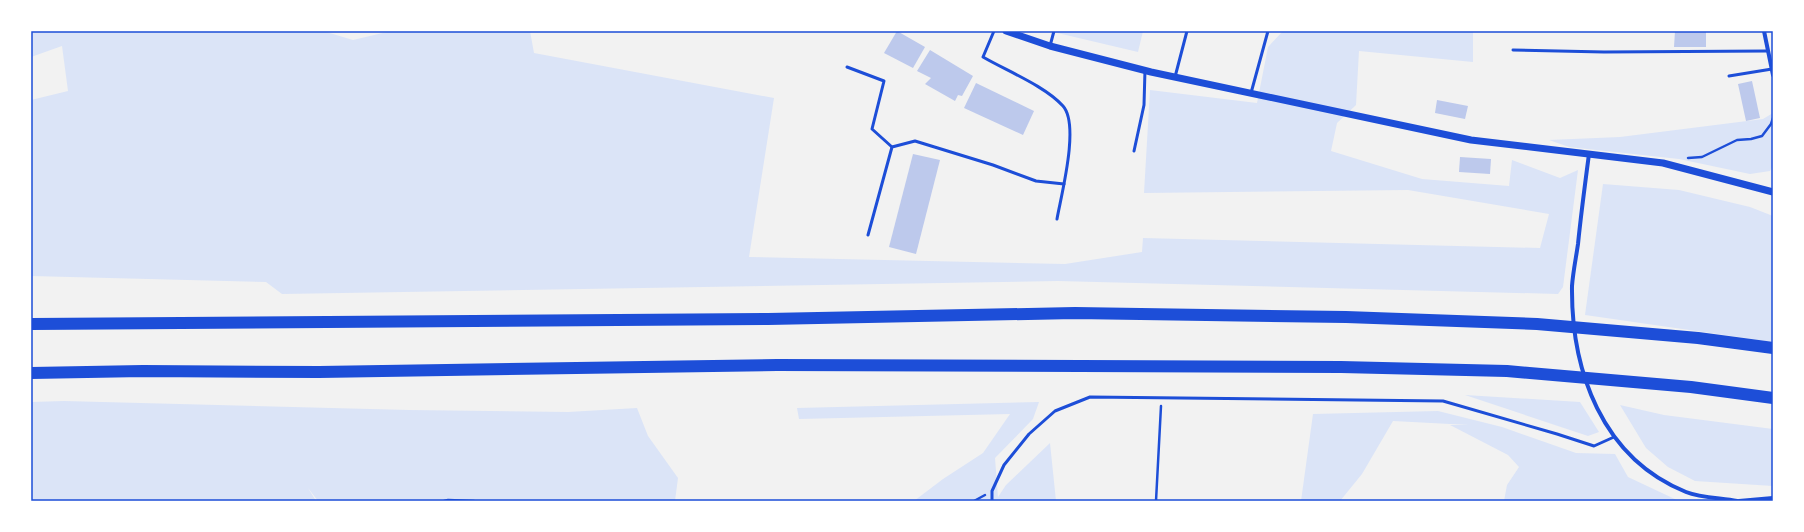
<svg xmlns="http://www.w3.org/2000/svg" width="1804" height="532" viewBox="0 0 1804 532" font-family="'DM Sans',sans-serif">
<rect width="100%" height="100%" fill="#f2f2f2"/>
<!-- green -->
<g fill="#dbe4f7">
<polygon points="31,31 323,31 353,40 391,31 530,31 534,53 774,98 749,257 1065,264 1142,252 1143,238 1540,248 1549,214 1408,190 1144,193 1150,90 1257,103 1268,47 1283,31 1473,31 1473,62 1359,51 1356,105 1337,123 1331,151 1422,179 1509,186 1512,160 1560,178 1578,170 1563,287 1558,294 1058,281 282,294 266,282 31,276 31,100 68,91 62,46 31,57"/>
<polygon points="1049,31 1143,31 1138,52"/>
<polygon points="1773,113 1773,165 1770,171 1750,174 1679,159 1569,147 1549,140 1620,137 1763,119"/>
<polygon points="1603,184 1679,190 1750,207 1773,216 1773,342 1585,315"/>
<polygon points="1465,395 1580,402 1599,432 1588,436"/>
<polygon points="64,401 409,410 568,412 637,408 648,436 678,478 675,501 318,501 308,488 316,501 31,501 31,402"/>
<polygon points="1039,402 1033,419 995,458 998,497 1006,485 1050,443 1056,501 914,501 943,479 983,453 1010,414 799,419 797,408"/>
<polygon points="1620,405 1664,415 1773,429 1773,486 1695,481 1668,467 1646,448"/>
<polygon points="1438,411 1502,427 1576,453 1615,454 1628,477 1679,501 1504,501 1507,485 1519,467 1508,455 1450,425 1469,425 1393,421 1362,474 1340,501 1301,501 1313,414"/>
</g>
<!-- building -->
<g fill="#bdc9ec">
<polygon points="897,31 925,47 913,68 884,53"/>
<polygon points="1675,31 1706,31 1706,47 1674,47"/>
<polygon points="930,50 973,76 962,96 958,95 955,101 925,84 931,78 917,71"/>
<polygon points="1752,81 1760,118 1746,121 1738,84"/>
<polygon points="976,83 1034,111 1023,135 964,108"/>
<polygon points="1437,100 1468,106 1465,119 1435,113"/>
<polygon points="913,154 940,160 916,254 889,247"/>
<polygon points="1460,157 1491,159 1490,174 1459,172"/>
</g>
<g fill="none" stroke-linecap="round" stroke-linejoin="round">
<!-- path -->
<g stroke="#1d4ed8" stroke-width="2.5">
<polyline points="1688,158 1702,157 1737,140 1751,139 1762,136 1771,124 1773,118"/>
<polyline points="444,501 448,500 474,501"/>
<polyline points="974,501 985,495"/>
<polyline points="1156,501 1161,406"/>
</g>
<!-- service -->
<g stroke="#1d4ed8" stroke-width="3">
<path d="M994 31 983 57C1007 71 1045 86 1063 106 1080 125 1061 196 1057 219"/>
<polyline points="1050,46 1054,31"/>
<polyline points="1513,50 1604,52 1767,51"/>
<polyline points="847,67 884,81 872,129 892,147"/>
<polyline points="1729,76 1772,69"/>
<polyline points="1175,77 1187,31"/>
<polyline points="1251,93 1268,31"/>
<polyline points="1134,151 1144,105 1145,70"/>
<polyline points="868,235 892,147 915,141 993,165 1036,181 1064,184"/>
<polyline points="992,501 992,491 1004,465 1029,434 1055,411 1090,397 1443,401 1557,434 1594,446 1614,437"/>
</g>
<!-- minor -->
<g stroke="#1d4ed8" stroke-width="4">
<polyline points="1764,31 1773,75"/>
<path d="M1589 154C1585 184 1581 214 1578 244 1576 258 1573 272 1572 286 1571 371 1602 458 1686 492 1701 498 1721 498 1737 501"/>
<polyline points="1739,501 1773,498"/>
</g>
<!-- tertiary -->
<polyline stroke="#1d4ed8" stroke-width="7" points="1006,31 1050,46 1151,72 1471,140 1663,163 1773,192"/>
<!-- motorway -->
<g stroke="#1d4ed8" stroke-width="12">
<polyline points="31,324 768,319 1075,313 1346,317 1537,324 1698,338 1773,348"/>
<polyline points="31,373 143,371 319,372 777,365 1341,367 1507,371 1691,387 1773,398"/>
</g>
</g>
<!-- border -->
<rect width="1804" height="532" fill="none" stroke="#ffffff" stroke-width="64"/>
<rect x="32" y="32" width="1740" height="468" fill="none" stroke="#1d4ed8" stroke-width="1.5"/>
</svg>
